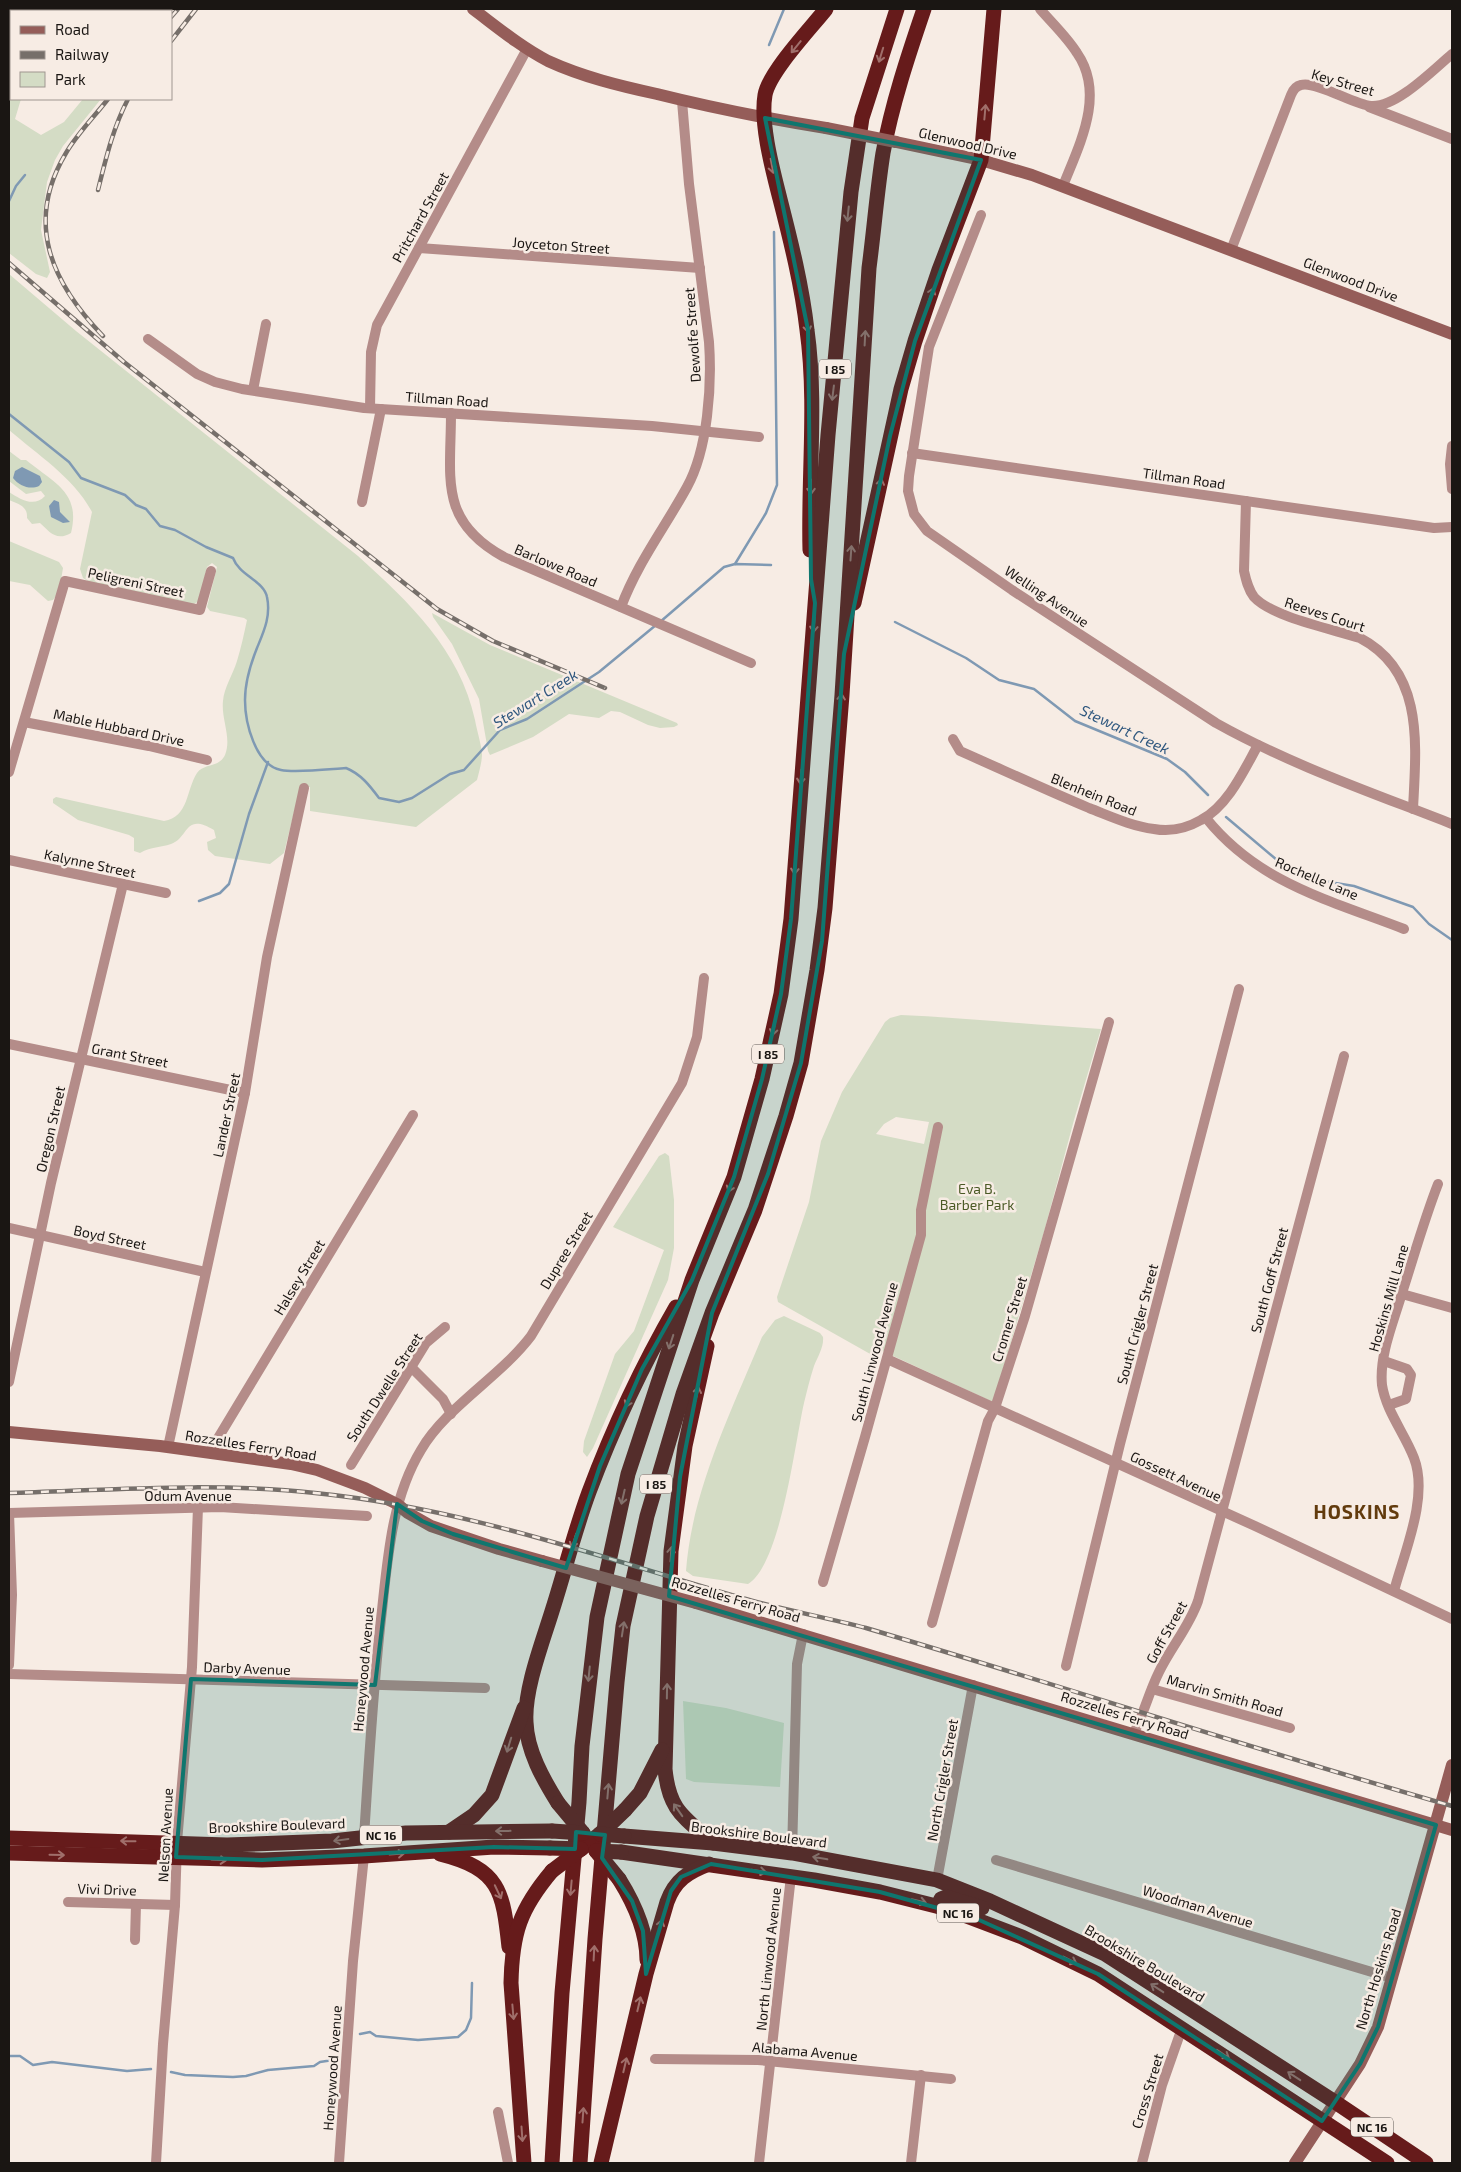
<svg xmlns="http://www.w3.org/2000/svg" width="1461" height="2172" viewBox="0 0 1461 2172" font-family="'Exo 2',sans-serif">
<rect width="100%" height="100%" fill="#f7ece4"/>
<!-- green -->
<g fill="#d4dcc5" fill-rule="evenodd">
<polygon points="9,77 11,79 11,99 21,99 15,119 41,135 64,122 83,99 101,99 63,146 55,160 47,182 41,230 50,272 47,278 36,274 9,253"/>
<path d="M9 274 76 331 358 556C409 602 460 650 475 720 477 731 481 743 482 754 482 762 479 772 477 780L416 827 310 811V787L300 788 284 853 270 864 215 856 208 850 207 842 216 838 214 830C184 812 189 838 171 844 160 848 152 846 140 853L134 851V838L129 835 78 820 53 803V799L56 797 164 821C189 817 186 790 197 773 204 763 219 768 225 755 232 738 221 719 223 701 224 688 233 674 237 661 241 648 244 634 247 620L244 618 210 611 207 607 217 567 212 563 207 567 199 601 192 605 91 583 83 578 80 569 92 512C74 478 38 455 9 430Z"/>
<path d="M9 451 21 460H26C54 483 81 492 71 533 56 542 49 531 40 523L32 524 27 518C28 506 18 504 9 500V492C20 499 34 508 45 496L41 491 26 494 9 481Z"/>
<polygon points="9,541 59,562 63,568 59,592 53,600 48,601 30,585 9,581"/>
<polygon points="432,613 490,645 677,723 678,725 674,727 660,728 648,725 620,712 611,711 599,718 569,714 533,737 490,755 488,751 479,699 452,644 433,617"/>
<path d="M901 1015C968 1018 1034 1025 1101 1029L1074 1120 1044 1232 993 1402 878 1349 876 1355H872L778 1302 777 1297 809 1202 821 1141 842 1092 885 1022 890 1018ZM896 1117 929 1122 924 1144 876 1134 884 1124Z"/>
<polygon points="665,1153 669,1156 674,1200 674,1248 668,1280 593,1448 587,1457 583,1452 584,1441 615,1354 634,1331 664,1250 613,1227 659,1156"/>
<path d="M784 1316 820 1333 823 1337C824 1347 818 1356 814 1366 810 1378 807 1391 804 1403 795 1442 781 1564 748 1584L693 1576 686 1571C692 1490 731 1412 762 1337L775 1320Z"/>
<polygon points="683,1701 726,1708 784,1723 780,1787 694,1782 686,1779"/>
</g>
<!-- water -->
<g fill="#7f99b3">
<path d="M22 467 40 476 42 482 39 486C30 490 19 486 13 478L15 471Z"/>
<polygon points="54,500 59,502 60,512 70,522 63,523 51,517 49,506"/>
</g>
<g fill="none" stroke-linecap="round" stroke-linejoin="round">
<!-- stream -->
<g stroke="#7f99b3" stroke-width="2.5">
<polyline points="769,45 784,9"/>
<polyline points="9,201 16,186 25,175"/>
<path d="M9 414 69 462 81 478 125 495 136 505 146 509 160 526 175 530 206 547 233 558C239 575 264 581 267 597 271 616 264 631 257 648 251 663 245 684 245 700 245 722 255 765 281 770 296 773 330 769 346 768 361 774 370 786 379 798L399 802 412 798 450 774 464 770 500 730 527 719 599 672 656 625"/>
<polyline points="735,564 766,513 777,485 774,232"/>
<polyline points="660,622 724,567 735,564 771,565"/>
<polyline points="895,622 966,658 999,680 1034,689 1075,721 1167,759 1185,772 1208,795"/>
<polyline points="1226,817 1277,860 1317,880 1354,886 1413,907 1429,924 1452,940"/>
<polyline points="199,901 220,893 229,884 249,814 268,762"/>
<polyline points="360,2034 370,2032 376,2036 418,2040 458,2037 466,2030 471,2018 472,1983"/>
<polyline points="9,2056 20,2056 33,2065 52,2062 127,2071 151,2069"/>
<polyline points="171,2072 185,2075 233,2077 246,2076 268,2070 314,2066 320,2062 333,2060"/>
</g>
<!-- street -->
<g stroke="#b48c89" stroke-width="10">
<path d="M1040 9C1052 23 1067 37 1077 53 1106 95 1079 145 1063 186"/>
<polyline points="1369,107 1452,139"/>
<path d="M981 215 929 347 909 476 908 491 914 514 927 531 1012 590 1216 723C1291 765 1373 793 1452 824"/>
<polyline points="419,248 700,268"/>
<path d="M1231 250 1291 95C1293 90 1296 86 1301 85 1315 80 1354 105 1371 106 1396 108 1433 70 1452 54"/>
<polyline points="148,339 197,374 215,382 242,389 364,408 652,426 759,437"/>
<polyline points="253,390 266,324"/>
<polyline points="370,408 371,352 377,325 527,49"/>
<path d="M451 413C451 478 438 521 504 557L751 663"/>
<polyline points="1452,446 1450,464 1452,489"/>
<polyline points="912,453 1434,528 1452,527"/>
<path d="M1246 501 1244 571C1246 580 1248 589 1254 597 1272 617 1332 629 1360 638 1425 672 1416 746 1413 809"/>
<polyline points="362,502 381,409"/>
<path d="M621 607C638 562 664 529 687 487 708 449 712 385 709 342L689 184 682 101"/>
<polyline points="24,722 149,746 207,760"/>
<path d="M953 739 960 751C1003 770 1046 790 1089 808 1110 816 1131 826 1154 829 1170 832 1187 828 1201 820 1228 806 1244 770 1258 745"/>
<polyline points="9,772 65,581 200,610 211,571"/>
<path d="M1206 818C1258 883 1329 900 1404 929"/>
<polyline points="9,860 166,893"/>
<polyline points="9,1044 245,1093"/>
<polyline points="9,1228 205,1272"/>
<polyline points="1402,1294 1452,1308"/>
<polyline points="887,1359 1255,1526 1452,1619"/>
<polyline points="1384,1361 1407,1369 1411,1375 1406,1399 1389,1405"/>
<polyline points="411,1367 443,1399 451,1414"/>
<polyline points="9,1382 51,1183 123,884"/>
<polyline points="168,1447 245,1093 267,957 304,788"/>
<polyline points="209,1453 413,1115"/>
<polyline points="351,1465 426,1343 445,1327"/>
<polyline points="9,1513 220,1507 367,1516"/>
<polyline points="823,1582 865,1437 921,1235 921,1210 938,1127"/>
<path d="M1394 1591C1404 1553 1429 1497 1414 1458 1405 1434 1386 1411 1382 1385 1379 1355 1394 1321 1402 1293 1414 1256 1424 1220 1438 1184"/>
<polyline points="932,1623 988,1421 995,1408 1025,1316 1109,1022"/>
<polyline points="9,1665 12,1595 9,1513"/>
<polyline points="1066,1666 1120,1444 1239,989"/>
<polyline points="9,1674 485,1688"/>
<polyline points="1152,1689 1290,1728"/>
<path d="M1134 1733C1144 1713 1149 1692 1159 1672 1171 1647 1189 1627 1198 1601L1344 1056"/>
<path d="M364 1837C369 1761 373 1686 382 1610 388 1555 392 1498 421 1450 446 1407 500 1377 531 1336L682 1083 697 1037 704 978"/>
<polyline points="792,1853 797,1664 803,1634"/>
<polyline points="996,1860 1392,1978"/>
<polyline points="937,1880 973,1685"/>
<polyline points="68,1902 175,1905"/>
<polyline points="135,1940 136,1904"/>
<polyline points="655,2059 758,2060 951,2079"/>
<polyline points="498,2112 508,2163"/>
<polyline points="156,2163 163,2044 175,1905 177,1842 192,1667 198,1507"/>
<polyline points="339,2163 353,1961 364,1856"/>
<polyline points="759,2163 791,1876"/>
<polyline points="911,2163 921,2075"/>
<polyline points="1142,2163 1162,2085 1182,2028"/>
</g>
<!-- secondary -->
<g stroke="#955d59" stroke-width="12">
<path d="M473 9C497 27 521 47 548 61 583 77 620 86 657 94 713 108 769 119 826 128"/>
<polyline points="896,142 981,160 1032,175 1452,334"/>
<polyline points="9,1432 160,1446 291,1464 317,1470 365,1488 397,1504 408,1513 431,1526 499,1549 542,1561"/>
<polyline points="696,1603 1452,1830"/>
<polyline points="1295,2163 1360,2064 1378,2027 1452,1765"/>
</g>
<!-- highway -->
<g stroke="#661b1b" stroke-width="15">
<path d="M810 550C808 477 817 402 807 330 802 286 791 242 780 199 773 171 760 124 765 95 769 72 811 28 826 9"/>
<polyline points="854,603 901,389 915,341 939,270 981,160 994,9"/>
<path d="M707 1346 685 1446 671 1551 665 1769C669 1811 684 1817 713 1843"/>
<path d="M558 1803C543 1779 527 1751 526 1722 524 1689 543 1641 553 1608 565 1570 575 1530 589 1492 613 1428 642 1366 676 1307"/>
<polyline points="625,1810 640,1793 662,1750"/>
<polyline points="449,1832 474,1815 492,1795 524,1708"/>
<polyline points="624,1836 713,1843 792,1853 937,1880 990,1901 1105,1954 1335,2102 1426,2163"/>
<polyline points="9,1838 227,1845 332,1841 406,1833 552,1831"/>
<polyline points="581,1849 600,1834"/>
<polyline points="621,1852 814,1880 880,1892 948,1909 1022,1937 1098,1974 1387,2163"/>
<polyline points="9,1853 262,1860 364,1856 494,1847 550,1848"/>
<path d="M440 1854C500 1869 503 1891 509 1947"/>
<path d="M619 1879C634 1903 647 1931 647 1960"/>
<polyline points="938,1906 941,1899 946,1897 982,1908"/>
<path d="M524 2163 511 1983C512 1933 520 1909 552 1871"/>
<polyline points="552,2163 562,1993 579,1802 582,1746 597,1617 628,1474 692,1280 734,1177 762,1079 781,994 791,919 828,435 851,192 862,118 897,9"/>
<path d="M580 2163 595 1939 617 1682 623 1626 647 1516 683 1394 712 1313 755 1210 786 1116 801 1063 817 970 825 908 842 695 869 268C874 230 877 191 883 153 892 104 908 56 924 9"/>
<path d="M601 2163 646 1974 667 1902C675 1880 688 1872 709 1864"/>
</g>
<defs>
<g id="rail">
<polyline points="171,17 178,9"/>
<polyline points="171,41 196,9"/>
<path d="M98 190C106 158 113 128 128 99"/>
<polyline points="9,263 124,362 437,609 493,641 605,688"/>
<path d="M103 336C52 283 24 223 66 153 77 134 94 117 108 99"/>
<path d="M9 1493C110 1490 213 1482 315 1493 465 1508 598 1557 742 1598 783 1610 825 1617 866 1628 1062 1686 1256 1750 1452 1806"/>
</g>
</defs>
<!-- rail casing -->
<use href="#rail" stroke="#766f6a" stroke-width="4.5"/>
<!-- rail -->
<use href="#rail" stroke="#f7ece4" stroke-width="2.5" stroke-dasharray="8" stroke-linecap="butt"/>
<!-- secondary-bridge -->
<g stroke="#955d59" stroke-width="12">
<polyline points="826,128 896,142"/>
<polyline points="542,1561 696,1603"/>
</g>
<!-- highway-bridge -->
<g stroke="#661b1b" stroke-width="15">
<polyline points="558,1803 583,1833"/>
<polyline points="552,1831 583,1833"/>
<polyline points="600,1834 625,1810"/>
<polyline points="600,1834 624,1836"/>
<polyline points="550,1848 581,1849"/>
<polyline points="596,1851 619,1879"/>
<polyline points="596,1851 621,1852"/>
<polyline points="552,1871 581,1849"/>
</g>
</g>
<!-- one-way arrows -->
<defs><path id="oneway-shaft" d="M-6 0H5M1.5-3L5.5 0L1.5 3" fill="none" stroke-width="1.6" stroke-linecap="round" stroke-linejoin="round" transform="scale(1.25)"/></defs>
<g stroke="#a06f6b">
<use href="#oneway-shaft" transform="translate(796 47) rotate(129)"/>
<use href="#oneway-shaft" transform="translate(881 55) rotate(107)"/>
<use href="#oneway-shaft" transform="translate(985 112) rotate(-85)"/>
<use href="#oneway-shaft" transform="translate(772 166) rotate(79)"/>
<use href="#oneway-shaft" transform="translate(848 214) rotate(96)"/>
<use href="#oneway-shaft" transform="translate(931 295) rotate(-71)"/>
<use href="#oneway-shaft" transform="translate(807 325) rotate(81)"/>
<use href="#oneway-shaft" transform="translate(865 338) rotate(-87)"/>
<use href="#oneway-shaft" transform="translate(833 393) rotate(97)"/>
<use href="#oneway-shaft" transform="translate(880 486) rotate(-78)"/>
<use href="#oneway-shaft" transform="translate(811 487) rotate(90)"/>
<use href="#oneway-shaft" transform="translate(851 553) rotate(-86)"/>
<use href="#oneway-shaft" transform="translate(814 625) rotate(94)"/>
<use href="#oneway-shaft" transform="translate(841 701) rotate(-85)"/>
<use href="#oneway-shaft" transform="translate(801 777) rotate(94)"/>
<use href="#oneway-shaft" transform="translate(795 867) rotate(94)"/>
<use href="#oneway-shaft" transform="translate(774 1028) rotate(101)"/>
<use href="#oneway-shaft" transform="translate(731 1185) rotate(111)"/>
<use href="#oneway-shaft" transform="translate(671 1342) rotate(108)"/>
<use href="#oneway-shaft" transform="translate(697 1394) rotate(-77)"/>
<use href="#oneway-shaft" transform="translate(629 1400) rotate(114)"/>
<use href="#oneway-shaft" transform="translate(623 1497) rotate(103)"/>
<use href="#oneway-shaft" transform="translate(574 1541) rotate(107)"/>
<use href="#oneway-shaft" transform="translate(671 1554) rotate(-86)"/>
<use href="#oneway-shaft" transform="translate(623 1629) rotate(-81)"/>
<use href="#oneway-shaft" transform="translate(589 1674) rotate(96)"/>
<use href="#oneway-shaft" transform="translate(667 1691) rotate(-89)"/>
<use href="#oneway-shaft" transform="translate(509 1745) rotate(107)"/>
<use href="#oneway-shaft" transform="translate(608 1791) rotate(-85)"/>
<use href="#oneway-shaft" transform="translate(678 1810) rotate(-125)"/>
<use href="#oneway-shaft" transform="translate(503 1831) rotate(179)"/>
<use href="#oneway-shaft" transform="translate(341 1840) rotate(172)"/>
<use href="#oneway-shaft" transform="translate(128 1841) rotate(-179)"/>
<use href="#oneway-shaft" transform="translate(397 1854) rotate(-4)"/>
<use href="#oneway-shaft" transform="translate(57 1855) rotate(1)"/>
<use href="#oneway-shaft" transform="translate(820 1858) rotate(-170)"/>
<use href="#oneway-shaft" transform="translate(219 1860) rotate(3)"/>
<use href="#oneway-shaft" transform="translate(759 1871) rotate(9)"/>
<use href="#oneway-shaft" transform="translate(571 1888) rotate(95)"/>
<use href="#oneway-shaft" transform="translate(498 1892) rotate(65)"/>
<use href="#oneway-shaft" transform="translate(919 1901) rotate(13)"/>
<use href="#oneway-shaft" transform="translate(660 1927) rotate(-75)"/>
<use href="#oneway-shaft" transform="translate(594 1953) rotate(-87)"/>
<use href="#oneway-shaft" transform="translate(1070 1960) rotate(27)"/>
<use href="#oneway-shaft" transform="translate(1157 1988) rotate(-147)"/>
<use href="#oneway-shaft" transform="translate(639 2004) rotate(-77)"/>
<use href="#oneway-shaft" transform="translate(513 2012) rotate(85)"/>
<use href="#oneway-shaft" transform="translate(1223 2054) rotate(34)"/>
<use href="#oneway-shaft" transform="translate(625 2065) rotate(-77)"/>
<use href="#oneway-shaft" transform="translate(1294 2076) rotate(-147)"/>
<use href="#oneway-shaft" transform="translate(583 2115) rotate(-86)"/>
<use href="#oneway-shaft" transform="translate(522 2134) rotate(86)"/>
</g>
<!-- marked area -->
<path fill="#0f766e" fill-opacity="0.2" stroke="#0f766e" stroke-width="4" stroke-linejoin="round" d="M765 118 981 160 915 341 890 436 844 654 822 941 801 1063 768 1174 712 1313 680 1477 669 1596 1436 1825 1378 2027 1360 2064 1322 2121 1098 1974 977 1919 880 1892 711 1864 681 1877 671 1891 646 1974 643 1931 632 1901 602 1858 605 1835 576 1832 575 1849 494 1847 262 1860 176 1857 191 1679 375 1685 397 1504 422 1521 453 1534 566 1568 600 1466 642 1369 692 1280 734 1177 762 1079 781 994 791 919 815 603 811 579 808 330Z"/>
<g text-anchor="middle" dominant-baseline="central" stroke-width="5" stroke-linejoin="round" paint-order="stroke">
<!-- shield labels -->
<g fill="#f7ece4" stroke="#5c5652" stroke-width="1">
<rect x="819" y="359.5" width="32" height="19" rx="4"/>
<rect x="752" y="1044.5" width="32" height="19" rx="4"/>
<rect x="640" y="1474.5" width="32" height="19" rx="4"/>
<rect x="360" y="1825.5" width="42" height="19" rx="4"/>
<rect x="937" y="1903.5" width="42" height="19" rx="4"/>
<rect x="1351" y="2117.5" width="42" height="19" rx="4"/>
</g>
<g font-size="12" font-weight="bold" fill="#1a1613">
<text x="835" y="369">I 85</text>
<text x="768" y="1054">I 85</text>
<text x="656" y="1484">I 85</text>
<text x="381" y="1835">NC 16</text>
<text x="958" y="1913">NC 16</text>
<text x="1372" y="2127">NC 16</text>
</g>
<!-- street labels -->
<g font-size="14" fill="#1a1613" stroke="#f7ece4">
<text transform="translate(1343 82) rotate(16)">Key Street</text>
<text transform="translate(968 143) rotate(13)">Glenwood Drive</text>
<text transform="translate(420 217) rotate(-61)">Pritchard Street</text>
<text transform="translate(561 245) rotate(4)">Joyceton Street</text>
<text transform="translate(1351 279) rotate(21)">Glenwood Drive</text>
<text transform="translate(692 335) rotate(-94)">Dewolfe Street</text>
<text transform="translate(447 399) rotate(4)">Tillman Road</text>
<text transform="translate(1184 478) rotate(8)">Tillman Road</text>
<text transform="translate(556 565) rotate(23)">Barlowe Road</text>
<text transform="translate(136 582) rotate(12)">Peligreni Street</text>
<text transform="translate(1047 596) rotate(34)">Welling Avenue</text>
<text transform="translate(1325 614) rotate(18)">Reeves Court</text>
<text transform="translate(119 727) rotate(12)">Mable Hubbard Drive</text>
<text transform="translate(1094 794) rotate(22)">Blenhein Road</text>
<text transform="translate(90 863) rotate(12)">Kalynne Street</text>
<text transform="translate(1317 878) rotate(23)">Rochelle Lane</text>
<text transform="translate(130 1055) rotate(11)">Grant Street</text>
<text transform="translate(226 1115) rotate(-78)">Lander Street</text>
<text transform="translate(50 1129) rotate(-77)">Oregon Street</text>
<text transform="translate(110 1237) rotate(12)">Boyd Street</text>
<text transform="translate(566 1250) rotate(-59)">Dupree Street</text>
<text transform="translate(299 1277) rotate(-59)">Halsey Street</text>
<text transform="translate(1269 1280) rotate(-75)">South Goff Street</text>
<text transform="translate(1388 1298) rotate(-74)">Hoskins Mill Lane</text>
<text transform="translate(1009 1319) rotate(-73)">Cromer Street</text>
<text transform="translate(1137 1324) rotate(-75)">South Crigler Street</text>
<text transform="translate(874 1352) rotate(-75)">South Linwood Avenue</text>
<text transform="translate(384 1387) rotate(-57)">South Dwelle Street</text>
<text transform="translate(251 1445) rotate(9)">Rozzelles Ferry Road</text>
<text transform="translate(1176 1476) rotate(25)">Gossett Avenue</text>
<text x="188" y="1495">Odum Avenue</text>
<text transform="translate(736 1599) rotate(16)">Rozzelles Ferry Road</text>
<text transform="translate(1166 1632) rotate(-61)">Goff Street</text>
<text transform="translate(247 1668) rotate(2)">Darby Avenue</text>
<text transform="translate(363 1669) rotate(-85)">Honeywood Avenue</text>
<text transform="translate(1225 1695) rotate(16)">Marvin Smith Road</text>
<text transform="translate(1125 1715) rotate(17)">Rozzelles Ferry Road</text>
<text transform="translate(942 1780) rotate(-80)">North Crigler Street</text>
<text transform="translate(277 1825) rotate(-2)">Brookshire Boulevard</text>
<text transform="translate(759 1834) rotate(7)">Brookshire Boulevard</text>
<text transform="translate(165 1835) rotate(-87)">Nelson Avenue</text>
<text transform="translate(107 1889) rotate(2)">Vivi Drive</text>
<text transform="translate(1198 1906) rotate(17)">Woodman Avenue</text>
<text transform="translate(768 1959) rotate(-84)">North Linwood Avenue</text>
<text transform="translate(1145 1963) rotate(31)">Brookshire Boulevard</text>
<text transform="translate(1378 1969) rotate(-73)">North Hoskins Road</text>
<text transform="translate(805 2051) rotate(5)">Alabama Avenue</text>
<text transform="translate(332 2068) rotate(-86)">Honeywood Avenue</text>
<text transform="translate(1147 2091) rotate(-73)">Cross Street</text>
</g>
<!-- park labels -->
<g font-size="14" fill="#4b5a26" stroke="#f7ece4">
<text x="977" y="1188">Eva B.<tspan x="977" dy="16">Barber Park</tspan></text>
</g>
<!-- water labels -->
<g font-size="15" font-style="italic" fill="#30587f" stroke="#f7ece4">
<text transform="translate(535 698) rotate(-32)">Stewart Creek</text>
<text transform="translate(1125 729) rotate(25)">Stewart Creek</text>
</g>
<!-- district labels -->
<g font-size="19" font-weight="bold" letter-spacing="1" fill="#623b0d" stroke="#f7ece4">
<text x="1357" y="1511">HOSKINS</text>
</g>
</g>
<!-- border -->
<rect width="1461" height="2172" fill="none" stroke="#1a1613" stroke-width="20"/>
<!-- legend -->
<rect x="10" y="10" width="162" height="90" fill="#f7ece4" stroke="#9f9690"/>
<rect x="20" y="26" width="25" height="8" fill="#955d59" stroke="#9f9690"/>
<text x="55" y="35" font-size="15" fill="#1a1613">Road</text>
<rect x="20" y="51" width="25" height="8" fill="#766f6a" stroke="#9f9690"/>
<text x="55" y="60" font-size="15" fill="#1a1613">Railway</text>
<rect x="20" y="72" width="25" height="15" fill="#d4dcc5" stroke="#9f9690"/>
<text x="55" y="85" font-size="15" fill="#1a1613">Park</text>
</svg>
